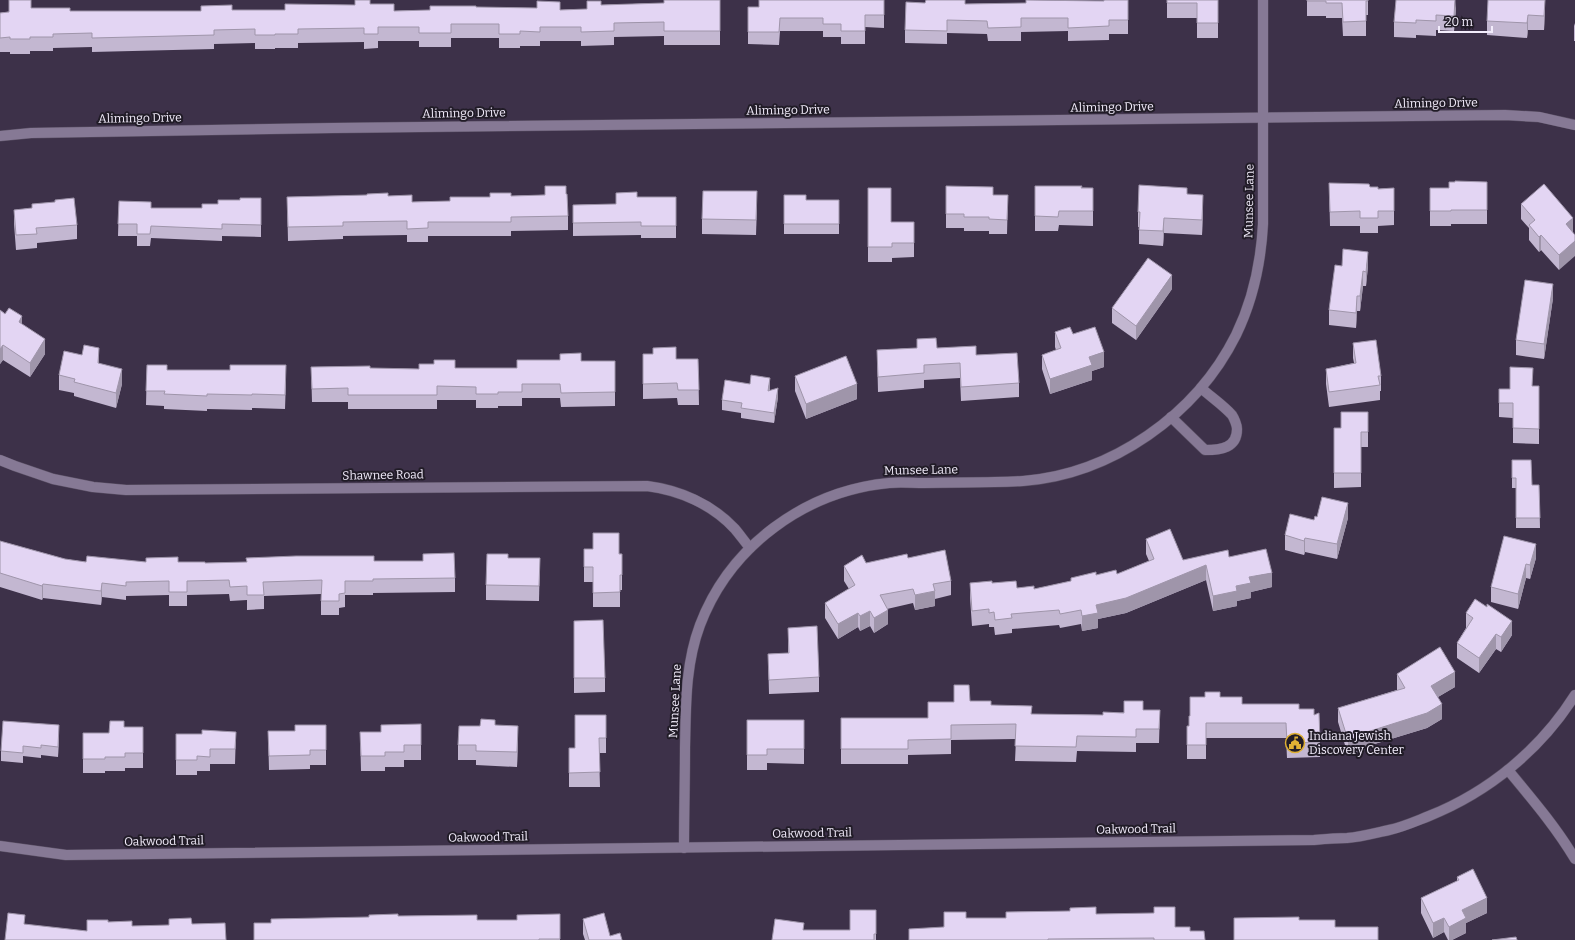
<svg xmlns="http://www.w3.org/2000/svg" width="1575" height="940" viewBox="0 0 1575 940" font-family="Bitter,serif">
<rect width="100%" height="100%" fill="#3d3149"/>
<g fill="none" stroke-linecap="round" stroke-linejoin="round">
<defs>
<g id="minor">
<polyline points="0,136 31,133 333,128 1505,115 1539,117 1575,125"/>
<path d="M1171 417 1205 450C1221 450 1237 448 1237 429 1237 425 1234 418 1232 415 1223 405 1211 397 1201 388"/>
<path d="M0 460 15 466 53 479 93 487 126 490 647 486C679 490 712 504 735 529 740 535 745 542 750 548"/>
<path d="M1508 770C1532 799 1556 827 1575 859"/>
<path d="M0 846 66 855 1314 840C1325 839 1336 838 1347 838 1361 837 1375 833 1389 830 1403 827 1416 821 1429 816 1489 792 1541 749 1575 695"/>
<path d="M684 848C684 815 685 781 685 748 686 706 685 665 700 625 730 546 805 491 889 483 900 482 912 483 924 483 957 482 990 483 1023 481 1112 474 1196 415 1236 335 1253 300 1261 262 1263 224V0"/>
</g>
</defs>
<!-- minor casing -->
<use href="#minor" stroke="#5a5064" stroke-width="11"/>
<!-- minor -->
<use href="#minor" stroke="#867995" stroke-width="10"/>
</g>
<!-- wall -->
<g fill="#c3b7d1">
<polygon points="720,0 720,45 664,45 664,36 614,37 614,45 581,46 581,41 540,41 540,46 520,46 520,48 499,48 499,38 451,38 451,47 419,47 419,41 378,41 378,48 364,49 364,42 298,43 298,48 275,48 275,49 255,49 255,43 214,44 214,49 92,52 92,47 53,48 53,51 30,51 30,54 10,54 10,52 0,52 0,13 31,8 70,11 201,11 285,10 355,5 370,4 394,11 430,10 476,7 560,10 587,9 601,5 664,3"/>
<polygon points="884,0 884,28 865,27 865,44 841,44 841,37 823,37 823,31 780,31 779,45 748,44 748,7 759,7"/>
<polygon points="1128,0 1128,34 1109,34 1109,40 1068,41 1068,31 1021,32 1021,41 988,41 987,34 947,33 947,44 905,43 905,30 965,4 1026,3"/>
<polygon points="1167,0 1218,0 1218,38 1197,38 1197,18 1167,18"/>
<polygon points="1307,0 1368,0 1368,15 1366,15 1366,36 1343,36 1342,18 1326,18 1326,16 1307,16"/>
<polygon points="1456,9 1454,31 1436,30 1436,36 1416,35 1416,38 1394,37 1394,22"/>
<polygon points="1545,10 1544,30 1528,30 1527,38 1487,35 1487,21"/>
<polygon points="1575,23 1575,41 1574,41 1574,26"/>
<polygon points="1487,182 1487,224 1451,224 1451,226 1430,226 1430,188 1449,188"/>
<polygon points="1329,183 1370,187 1378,189 1394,188 1394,225 1378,226 1378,233 1360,233 1360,226 1330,226"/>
<polygon points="946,186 993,195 1008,195 1007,234 989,234 989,231 964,231 964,228 946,228"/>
<polygon points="1035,186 1093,188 1093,226 1059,225 1058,231 1035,231"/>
<polygon points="868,188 891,222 914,222 914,257 892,258 892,262 868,262"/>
<polygon points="566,194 568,216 568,230 511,231 511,236 428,236 428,242 407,242 407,235 343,236 343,239 288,241 287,197 388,196 412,202 450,201 490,197 511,196"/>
<polygon points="1187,194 1203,210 1202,235 1164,233 1163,246 1139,244 1139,227 1138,227 1138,212"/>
<polygon points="784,195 806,200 839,200 839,234 784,234"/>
<polygon points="637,197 676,197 676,238 641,238 641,235 573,236 573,205 616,204"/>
<polygon points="261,198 261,237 222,236 222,241 151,238 150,246 137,246 137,236 118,236 119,201 151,208 202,208 218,204 240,200"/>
<polygon points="55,202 77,225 77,239 37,243 37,248 16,250 14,224 14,210 32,208"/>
<polygon points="1521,204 1573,232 1559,270 1541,250 1539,252 1529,240 1529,228 1521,219"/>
<polygon points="757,206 756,235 702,234 702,219"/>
<polygon points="1342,266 1368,266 1366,286 1363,286 1360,311 1357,311 1356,328 1329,325 1329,310"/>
<polygon points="1172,289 1136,340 1112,323 1112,308"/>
<polygon points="1553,298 1544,359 1516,355 1516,340"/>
<polygon points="0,310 22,325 45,354 30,377 3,360 0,364"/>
<polygon points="1055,332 1073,334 1104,367 1092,371 1092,380 1050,394 1042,369 1042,355 1056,350 1055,347"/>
<polygon points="917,339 937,348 976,355 1019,383 1019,397 961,401 960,378 924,380 924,388 878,392 877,350 917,348"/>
<polygon points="1353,343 1381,376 1381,391 1380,391 1380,400 1329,407 1326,384 1326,369 1354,363 1353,358"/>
<polygon points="643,354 676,359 698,359 699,405 678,405 677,398 643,399"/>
<polygon points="581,361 615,361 615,406 561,407 560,398 522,398 522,406 498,406 498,408 476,408 476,400 437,400 437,409 348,409 348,402 312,402 311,367 419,369 455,368 517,368"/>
<polygon points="99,364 122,384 116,408 74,396 74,393 59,390 59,375"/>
<polygon points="147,365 167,370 286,380 285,409 252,408 252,410 207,409 207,411 164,409 164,406 146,405"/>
<polygon points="795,376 857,399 806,419 795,391"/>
<polygon points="1532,386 1539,386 1539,444 1513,443 1513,418 1499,417 1499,403"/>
<polygon points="770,388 770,391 778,397 774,423 741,418 741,413 722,410 722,400"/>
<polygon points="1368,412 1368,447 1361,447 1361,487 1334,488 1334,428 1341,428"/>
<polygon points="1512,460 1532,485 1539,485 1540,528 1516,528 1516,488 1512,488"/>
<polygon points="1317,517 1348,518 1337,559 1305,552 1304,555 1285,550 1285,535 1314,520"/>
<polygon points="1146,539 1183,560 1229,557 1272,587 1251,592 1251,598 1237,601 1237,606 1213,611 1206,580 1126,613 1098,619 1098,628 1082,631 1081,624 1060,628 1059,625 1012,629 1012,633 995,635 994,627 989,627 989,624 972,626 970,598 970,583 992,583 1017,588 1034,589 1071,581 1071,578 1096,575 1117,574 1149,561 1146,554"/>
<polygon points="0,541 65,559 86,562 178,562 205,563 374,561 455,578 455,592 373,593 373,595 345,595 345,607 339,608 339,615 321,615 321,594 264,596 264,609 247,610 247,600 230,601 229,594 187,595 187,606 169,606 169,595 126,596 126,600 102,597 101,605 43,598 42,600 0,587"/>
<polygon points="1536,544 1536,558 1530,579 1526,578 1518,609 1491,602 1491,587"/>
<polygon points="584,549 622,554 622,590 620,590 620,607 593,607 593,582 584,582"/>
<polygon points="508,558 540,558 539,601 486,600 486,585"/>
<polygon points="908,558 951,581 951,595 935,599 935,606 915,610 913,603 887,609 888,624 874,633 870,626 860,631 858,627 838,639 825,618 825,603 849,589 844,581 844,566"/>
<polygon points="1466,613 1512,635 1501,652 1496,649 1479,673 1457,658 1457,643 1466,628"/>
<polygon points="574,621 605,678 605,692 574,693"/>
<polygon points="788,628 819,677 819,692 769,694 768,654 788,653"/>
<polygon points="1397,674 1455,687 1438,697 1442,719 1427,728 1368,746 1368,749 1348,755 1338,722 1338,708 1397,690"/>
<polygon points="970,701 991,705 1032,714 1103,715 1143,710 1160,710 1159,743 1136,743 1136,752 1077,751 1076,762 1015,761 1016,739 951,740 951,754 908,755 908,764 841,764 841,718 928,718 954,702"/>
<polygon points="1242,704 1299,709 1314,715 1319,713 1320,757 1287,758 1286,738 1206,738 1206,759 1187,759 1187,726 1189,726 1190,716"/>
<polygon points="606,715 606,753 599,753 600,787 569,787 569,748 575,748"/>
<polygon points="747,720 804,720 804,764 767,763 767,770 747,770"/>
<polygon points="421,724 421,760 404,760 404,767 385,767 385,771 361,771 360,732 381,732"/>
<polygon points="326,725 326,765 310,765 310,769 269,770 268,731 295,731"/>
<polygon points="495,725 518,741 517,767 476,765 476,760 458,760 458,745 480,726"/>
<polygon points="124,727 143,727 143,768 125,768 125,771 105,771 105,773 83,773 83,733 109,733"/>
<polygon points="236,732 235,764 210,764 210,771 197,771 197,775 176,775 176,734 202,734"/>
<polygon points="59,735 58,757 41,755 41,758 23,756 23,763 1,761 1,751"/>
<polygon points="1457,877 1487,913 1466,923 1466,933 1452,940 1448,940 1444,932 1433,938 1421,913 1421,898 1457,881"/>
<polygon points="876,910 876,940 772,940 804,930 850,930"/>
<polygon points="560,914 560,940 254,940 271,923 398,916 477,920 517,920"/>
<polygon points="1096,914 1175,927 1190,931 1205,940 909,940 966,918 1006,918"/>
<polygon points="583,919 610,936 622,940 585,940 583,934"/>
</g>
<!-- shaded-wall -->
<g fill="#9f95aa">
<polygon points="1456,0 1456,9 1454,31 1454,16"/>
<polygon points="1545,0 1545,10 1544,30 1544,16"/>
<polygon points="1528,15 1528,30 1527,38 1527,23"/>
<polygon points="1203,195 1203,210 1202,235 1202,220"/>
<polygon points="1164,218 1164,233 1163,246 1163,231"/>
<polygon points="1573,218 1573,233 1566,224"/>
<polygon points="1541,235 1541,250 1539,252 1539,237"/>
<polygon points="1575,241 1575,256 1559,270 1559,255"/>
<polygon points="1368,252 1368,266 1366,286 1366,272"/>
<polygon points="1363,271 1363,286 1360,311 1360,296"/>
<polygon points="1172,275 1172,289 1136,340 1136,326"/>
<polygon points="1553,284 1553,298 1544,359 1544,344"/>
<polygon points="1357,296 1357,311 1356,328 1356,313"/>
<polygon points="22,316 22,331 19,322"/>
<polygon points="45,339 45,354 30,377 30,363"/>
<polygon points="3,345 3,360 0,364 0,349"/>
<polygon points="99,348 99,363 98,378 98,363"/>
<polygon points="1104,352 1104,367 1092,371 1092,380 1050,394 1050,379 1089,357"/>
<polygon points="122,369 122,384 116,408 116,393"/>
<polygon points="770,378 770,388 768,401 768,391"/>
<polygon points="857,384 857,399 806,419 806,404"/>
<polygon points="778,388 778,397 774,423 774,413"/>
<polygon points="1348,503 1348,518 1337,559 1337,544"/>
<polygon points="1305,538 1305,552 1304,555 1304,541"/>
<polygon points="1536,544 1536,558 1530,579 1530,565"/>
<polygon points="1526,564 1526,578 1518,609 1518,594"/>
<polygon points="1206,565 1206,580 1126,613 1098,619 1098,628 1082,631 1082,616 1096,605"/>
<polygon points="1272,573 1272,587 1251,592 1251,598 1237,601 1237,606 1213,611 1213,596 1249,577"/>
<polygon points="102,583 102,597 101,605 101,591"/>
<polygon points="43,584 43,598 42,600 42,586"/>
<polygon points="935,591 935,606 915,610 915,595"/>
<polygon points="888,610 888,624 874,633 874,618"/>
<polygon points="870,611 870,626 860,631 860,616"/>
<polygon points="858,613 858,627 838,639 838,624"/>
<polygon points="1512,621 1512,635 1501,652 1501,637"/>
<polygon points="1496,634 1496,649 1479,673 1479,658"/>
<polygon points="1455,672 1455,687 1431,701 1431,686"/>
<polygon points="1442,704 1442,719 1427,728 1368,746 1368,749 1348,755 1348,740 1367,732"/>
<polygon points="59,725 59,735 58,757 58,747"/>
<polygon points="518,726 518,741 517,767 517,752"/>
<polygon points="1487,898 1487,913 1466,923 1466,933 1452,940 1449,940 1449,927 1462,910"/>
<polygon points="1444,918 1444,932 1433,938 1433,923"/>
</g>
<!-- building -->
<g fill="#e3d5f3" stroke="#9f95aa">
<polygon points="9,0 31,0 31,8 70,8 70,11 201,11 201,6 232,5 232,10 285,10 285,4 355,5 355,0 370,0 370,4 394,4 394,11 430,10 430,6 476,6 476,7 537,8 537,1 560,2 560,10 587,9 587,1 601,1 601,5 664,3 664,0 720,0 720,31 664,31 664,22 614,23 614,31 581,32 581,27 540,27 540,32 520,31 520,34 499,34 499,24 451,24 451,33 419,33 419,27 378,27 378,34 364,34 364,28 298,29 298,34 275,34 275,35 255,35 255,29 214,30 214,35 92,38 92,33 53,34 53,37 30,37 30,39 10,39 10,37 0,38 0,13 9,12"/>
<polygon points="759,0 884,0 884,15 865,15 865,31 841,31 841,24 823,24 823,18 780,18 779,32 748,32 748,7 759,7"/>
<polygon points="926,0 965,0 965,4 1026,3 1026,0 1104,1 1104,0 1128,0 1128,20 1109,20 1109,26 1068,28 1068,18 1021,18 1021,27 988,28 987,21 947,20 947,31 905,30 906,2 925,3"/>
<polygon points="1167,0 1218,0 1218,23 1197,23 1197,3 1167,3"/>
<polygon points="1307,0 1368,0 1368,1 1366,1 1366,21 1343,22 1342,3 1326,3 1326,1 1307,1"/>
<polygon points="1396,0 1455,0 1454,16 1436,15 1436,21 1416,20 1416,23 1394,22"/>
<polygon points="1488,0 1545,0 1544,16 1528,15 1527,23 1487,21"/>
<polygon points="1455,181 1487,182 1487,210 1451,210 1451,211 1430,211 1430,188 1449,188 1449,182 1455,182"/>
<polygon points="1329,183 1369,184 1370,187 1378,187 1378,189 1394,188 1394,211 1378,211 1378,218 1360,218 1360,211 1330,212"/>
<polygon points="1544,184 1573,218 1566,224 1575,235 1575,241 1559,255 1541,235 1539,237 1529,225 1535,220 1521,204"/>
<polygon points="1139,185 1187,188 1187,194 1203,195 1202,220 1164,218 1163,231 1139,230 1140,212 1138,212"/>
<polygon points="545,186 566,186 566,194 567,194 568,216 511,217 511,222 428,222 428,228 407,229 407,221 343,222 343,226 288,227 287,197 367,195 367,194 388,193 388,196 412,195 412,202 450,201 450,197 490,197 490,193 511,193 511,196 545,195"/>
<polygon points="946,186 993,187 993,195 1008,195 1007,220 989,219 989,217 964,217 964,214 946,214"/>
<polygon points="1035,186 1082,186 1081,188 1093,188 1093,211 1059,211 1058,217 1035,216"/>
<polygon points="868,188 891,188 891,222 914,222 914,243 892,243 892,247 868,247"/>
<polygon points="703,191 757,191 756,220 702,219"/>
<polygon points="637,192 637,197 676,197 676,226 641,226 641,222 573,223 573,205 616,204 616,193"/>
<polygon points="784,195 806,195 806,200 839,200 839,224 784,224"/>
<polygon points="74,198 77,225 36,228 37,234 16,235 14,210 32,208 32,204 55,202 55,200"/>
<polygon points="240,198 261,198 261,225 222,224 222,229 151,226 150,234 137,234 137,224 118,224 119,201 151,202 151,208 202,208 202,204 218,204 218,200 240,200"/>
<polygon points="1343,249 1368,252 1366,272 1363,271 1360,296 1357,296 1356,313 1329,310 1335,265 1342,266"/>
<polygon points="1148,258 1172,275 1136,326 1112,308"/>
<polygon points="1525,280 1553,284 1544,344 1516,340"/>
<polygon points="9,308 22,316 19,322 45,339 30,363 3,345 0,349 0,310 5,314"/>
<polygon points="1070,327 1073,334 1095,327 1104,352 1089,357 1092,365 1050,379 1042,355 1061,348 1055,332"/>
<polygon points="936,338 937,348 976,346 976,355 1017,353 1019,383 961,387 960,363 924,365 924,373 878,377 877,350 917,348 917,339"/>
<polygon points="1376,340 1381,376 1378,376 1380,385 1329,392 1326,369 1356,363 1353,343"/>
<polygon points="84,345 99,348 98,363 122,369 116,393 74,382 75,379 59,375 64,351 82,355"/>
<polygon points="676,347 676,359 698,359 699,390 678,390 677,383 643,384 643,354 653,354 653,348"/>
<polygon points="581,353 581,361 615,361 615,392 561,393 560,384 522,384 522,392 498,392 498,394 476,394 476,387 437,386 437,395 348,395 348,388 312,389 311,367 370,366 370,368 419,369 419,364 434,364 434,360 455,360 455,368 517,368 517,360 560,360 560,354"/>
<polygon points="846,356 857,384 806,404 795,376"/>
<polygon points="147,365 167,365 167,370 230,370 230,365 286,365 285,395 252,394 252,395 207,394 207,396 164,394 165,391 146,391"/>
<polygon points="1510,367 1533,368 1532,386 1539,386 1539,429 1513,428 1513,403 1499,403 1499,389 1510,389"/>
<polygon points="751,375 770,378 768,391 778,388 774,413 741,408 742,403 722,400 725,380 750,384"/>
<polygon points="1341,412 1368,412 1368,432 1361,432 1361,473 1334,473 1334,428 1341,428"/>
<polygon points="1512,460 1531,460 1532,485 1539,485 1540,518 1516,518 1516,478 1512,478"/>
<polygon points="1322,497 1348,503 1337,544 1305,538 1304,541 1285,535 1290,514 1314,520 1315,516 1317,517"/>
<polygon points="1170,529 1183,560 1228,550 1229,557 1266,549 1272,573 1249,577 1251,583 1236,586 1237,591 1213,596 1206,565 1126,598 1096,605 1098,613 1082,616 1081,610 1060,614 1059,610 1011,614 1012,618 995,620 994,612 989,613 989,609 972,611 970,583 992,581 992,583 1016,581 1017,588 1034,586 1034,589 1071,581 1071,578 1096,572 1096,575 1116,570 1117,574 1154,559 1146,539"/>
<polygon points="593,533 619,533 619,554 622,554 622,575 620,575 620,592 593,593 593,567 584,567 584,549 593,549"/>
<polygon points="1504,536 1536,544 1530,565 1526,564 1518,594 1491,587"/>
<polygon points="0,541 65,559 86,562 87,556 146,562 146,558 178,557 178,562 205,562 205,563 247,562 246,558 296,556 374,556 374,561 423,561 423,554 454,553 455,578 373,579 373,581 345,581 345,593 339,594 339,601 321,601 322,580 263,582 264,595 247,595 247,586 230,587 229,580 187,581 187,592 169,592 169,581 126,582 126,586 102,583 101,591 43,584 42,586 0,573"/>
<polygon points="945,550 951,581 933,584 935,591 915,595 913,589 880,595 888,610 874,618 870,611 860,616 858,613 838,624 825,603 855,585 844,566 862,555 866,563 907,554 908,558"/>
<polygon points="487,554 508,554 508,558 540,558 539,586 486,585"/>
<polygon points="1475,599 1487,607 1487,604 1512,621 1501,637 1496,634 1479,658 1457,643 1473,618 1466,613"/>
<polygon points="603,620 605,678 574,678 574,621"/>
<polygon points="817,626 819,677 769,680 768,654 789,653 788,628"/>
<polygon points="1440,647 1455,672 1431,686 1442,704 1427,713 1367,732 1368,734 1348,740 1338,708 1405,688 1397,674"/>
<polygon points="954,685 969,685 970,701 991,701 991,705 1032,706 1031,714 1103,715 1103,712 1124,713 1124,701 1143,701 1143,710 1160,710 1159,729 1136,729 1136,737 1077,736 1076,747 1015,746 1016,724 951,725 951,739 908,740 908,749 841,749 841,718 928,718 928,702 954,702"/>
<polygon points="1205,692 1220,692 1220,697 1242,697 1242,704 1299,704 1299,709 1314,709 1314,715 1319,713 1320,742 1287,743 1286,723 1206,723 1206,745 1187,745 1187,726 1189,726 1189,716 1190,716 1190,697 1205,697"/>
<polygon points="575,715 606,715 606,738 599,738 600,772 569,773 569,748 575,748"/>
<polygon points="481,719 495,720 495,725 518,726 517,752 476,751 476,745 458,745 459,726 480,726"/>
<polygon points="747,720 804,720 804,749 767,749 767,755 747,755"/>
<polygon points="3,721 59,725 58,747 41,745 41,748 23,746 23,753 1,751"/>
<polygon points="110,721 124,721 124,727 143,727 143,753 125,753 125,757 105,757 105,759 83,759 83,733 109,733"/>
<polygon points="421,724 421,745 404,745 404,752 385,752 385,756 361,756 360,732 381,732 381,725"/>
<polygon points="295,725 326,725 326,750 310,750 310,755 269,756 268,731 295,731"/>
<polygon points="202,730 236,732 235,749 210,749 210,757 197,756 197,760 176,760 176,734 202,734"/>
<polygon points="1473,869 1487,898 1462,910 1466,918 1449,927 1444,918 1433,923 1421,898 1459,880 1457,877"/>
<polygon points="1096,907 1096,914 1154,913 1154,907 1175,907 1175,927 1190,927 1190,931 1204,931 1205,940 1154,940 1154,938 1048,939 1048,940 909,940 909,929 944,927 944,912 966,912 966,918 1006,918 1006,912 1070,911 1070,908"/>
<polygon points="850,910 876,910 876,934 874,934 874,940 772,940 775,919 804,923 803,930 850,930"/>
<polygon points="8,913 25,915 24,924 87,931 87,920 108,920 108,922 132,921 132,926 169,925 169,919 191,918 192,924 225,923 226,940 5,940"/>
<polygon points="604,913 610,936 620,933 622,940 589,940 583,919"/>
<polygon points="398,914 398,916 477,915 477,920 517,920 517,915 560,914 560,939 539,939 539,940 254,940 254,923 271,923 271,919 369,917 369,915"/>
<polygon points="1299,917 1299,920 1335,920 1335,927 1378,927 1378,940 1234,940 1234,918"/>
<polygon points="1516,937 1517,940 1492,940"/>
</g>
<!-- icons -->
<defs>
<symbol id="civic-ring" viewBox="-11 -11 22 22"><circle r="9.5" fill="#211c27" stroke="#dfb034" stroke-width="1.5"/><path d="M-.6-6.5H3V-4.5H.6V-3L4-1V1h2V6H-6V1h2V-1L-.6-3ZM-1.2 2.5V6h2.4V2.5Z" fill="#dfb034"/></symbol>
</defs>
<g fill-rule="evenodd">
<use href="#civic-ring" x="1284" y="732" width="22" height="22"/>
</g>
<g text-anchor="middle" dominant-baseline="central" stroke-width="4" stroke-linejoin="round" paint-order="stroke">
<!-- street labels -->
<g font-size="12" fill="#f3edfc" stroke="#211c27">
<text transform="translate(1436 103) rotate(-1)">Alimingo Drive</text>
<text transform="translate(1112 107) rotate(-1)">Alimingo Drive</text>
<text transform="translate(788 110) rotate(-1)">Alimingo Drive</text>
<text transform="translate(464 113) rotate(-1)">Alimingo Drive</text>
<text transform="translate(140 118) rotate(-1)">Alimingo Drive</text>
<text transform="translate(1249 201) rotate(-89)">Munsee Lane</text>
<text transform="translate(921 470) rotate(-1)">Munsee Lane</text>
<text transform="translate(383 475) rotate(-1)">Shawnee Road</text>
<text transform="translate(675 701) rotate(-87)">Munsee Lane</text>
<text transform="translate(1136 829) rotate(-1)">Oakwood Trail</text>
<text transform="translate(812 833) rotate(-1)">Oakwood Trail</text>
<text transform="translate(488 837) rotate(-1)">Oakwood Trail</text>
<text transform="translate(164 841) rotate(-1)">Oakwood Trail</text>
</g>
<!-- poi labels -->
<g font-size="12" fill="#f3edfc" stroke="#211c27" text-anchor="start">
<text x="1309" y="736">Indiana Jewish<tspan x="1309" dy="14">Discovery Center</tspan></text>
</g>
</g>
<!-- scale -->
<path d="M1439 26v6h53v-6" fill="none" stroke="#f3edfc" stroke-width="2"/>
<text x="1445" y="26" font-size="12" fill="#f3edfc" stroke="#211c27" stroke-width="3" paint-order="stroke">20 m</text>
</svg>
